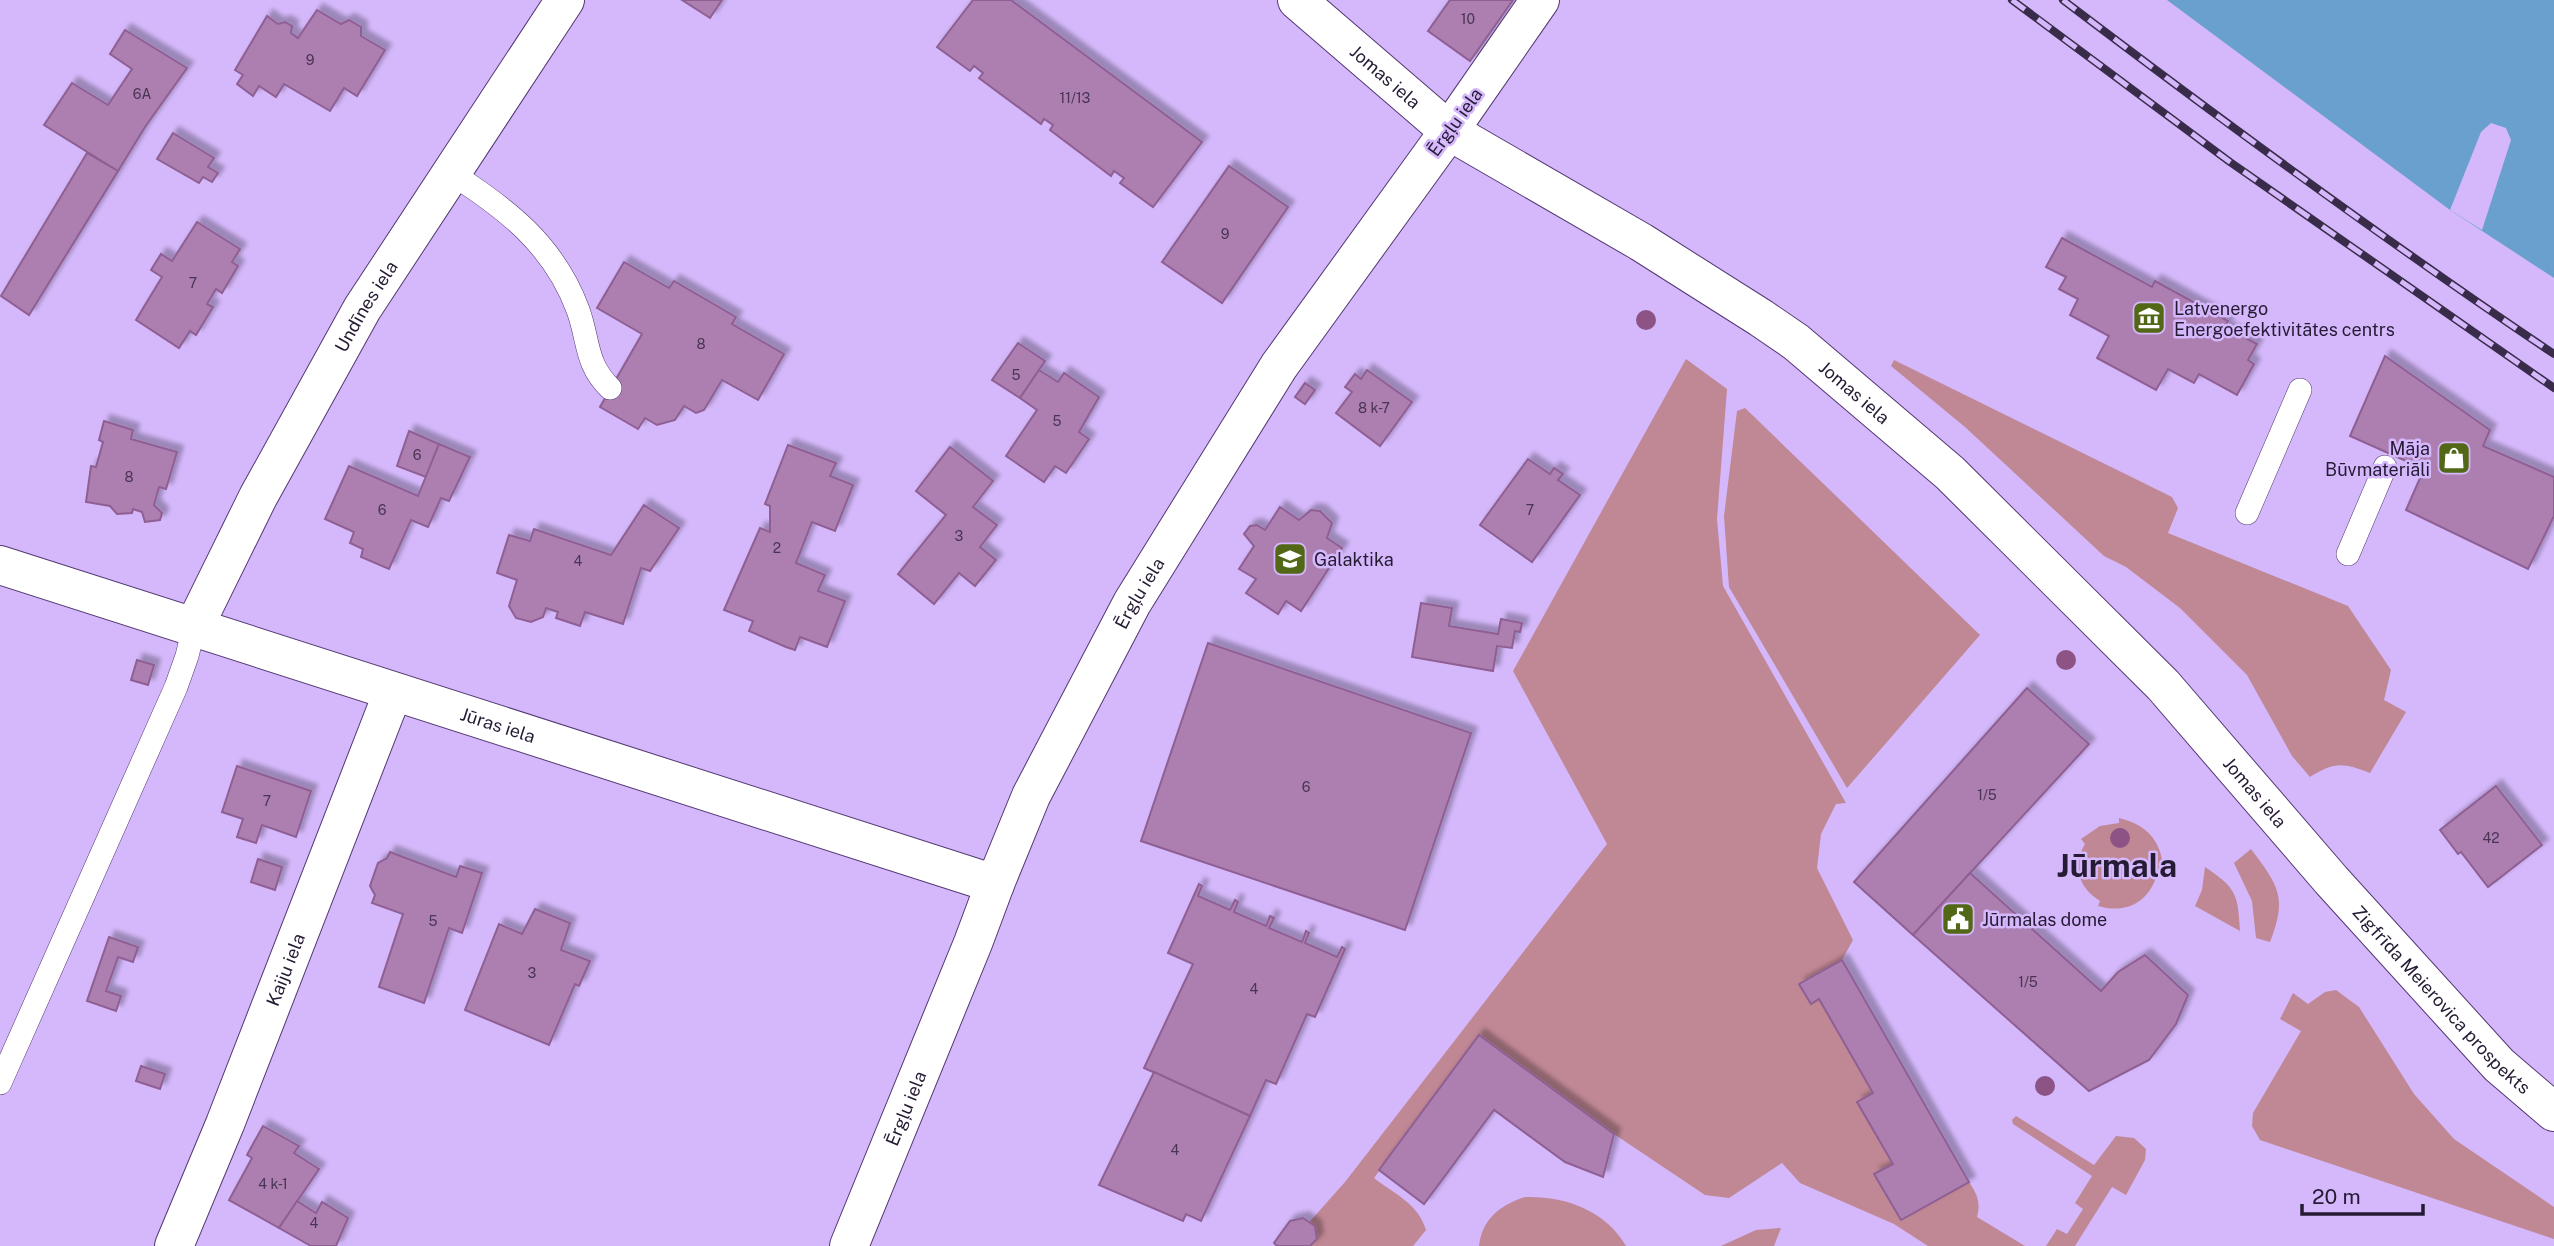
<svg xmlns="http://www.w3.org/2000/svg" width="2554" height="1246" viewBox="0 0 2554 1246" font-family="'Public Sans',sans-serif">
<defs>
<filter id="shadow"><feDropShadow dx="6" dy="-6" stdDeviation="2" flood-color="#0004"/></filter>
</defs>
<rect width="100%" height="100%" fill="#d4b8fb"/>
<!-- green -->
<g fill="#c08794">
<path d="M1686 359 1727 389 1717 519 1723 586 1846 803 1836 804 1821 834 1817 868 1853 940 1842 960 1800 985 1810 1004 1819 999 1873 1093 1857 1103 1893 1164 1875 1174 1901 1220 1969 1182C1977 1194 1981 1202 1977 1217L2025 1246H1928L1894 1224 1800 1183 1782 1163 1729 1198 1705 1195 1614 1134 1479 1036 1374 1178C1394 1194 1418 1203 1426 1230L1413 1246H1288L1345 1182 1607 844 1513 671Z"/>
<path d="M1894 360 2172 497 2178 508 2168 533 2348 606 2391 670 2384 700 2406 712 2370 773C2344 763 2335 761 2310 777L2292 756 2247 675 2180 608 2126 567 2104 556 1965 427 1891 366Z"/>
<polygon points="1745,408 1980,635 1847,788 1729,587 1724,516 1737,411"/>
<path d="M2119 818C2149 825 2164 844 2163 875H2157C2148 903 2126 914 2098 906L2100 901C2078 887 2072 866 2085 844L2081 839 2100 826 2119 823Z"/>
<path d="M2251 849C2278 885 2288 897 2270 942L2256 938 2252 901 2234 863Z"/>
<path d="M2205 867C2236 888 2238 893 2240 931L2195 906 2202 890Z"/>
<polygon points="2336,990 2359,1007 2414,1094 2454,1139 2554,1207 2554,1239 2260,1140 2252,1126 2253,1113 2301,1031 2280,1019 2293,993 2308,1004 2325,992"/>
<polygon points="2016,1116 2094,1165 2116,1136 2134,1138 2146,1149 2145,1160 2126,1195 2112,1187 2075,1246 2046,1246 2057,1229 2067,1234 2083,1209 2075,1203 2092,1176 2013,1124 2012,1120"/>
<path d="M1525 1197C1565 1196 1605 1210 1626 1246H1479C1482 1219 1500 1205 1525 1197Z"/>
<polygon points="1781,1228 1774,1246 1721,1246 1756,1230"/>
</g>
<!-- water -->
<polygon fill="#69a0cd" points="2167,0 2554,0 2554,278 2450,210"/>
<!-- pier -->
<polygon fill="#d4b8fb" points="2491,123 2506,128 2511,140 2482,230 2450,210 2481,132"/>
<!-- building -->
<g fill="#ac7fb0" stroke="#8f5f93" stroke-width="2" filter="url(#shadow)">
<polygon points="682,0 722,0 710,18"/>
<polygon points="973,0 1011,0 1202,142 1153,207 1120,183 1124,178 1114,171 1111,176 1050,130 1053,125 1044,119 1041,124 979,78 983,73 974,66 970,71 937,47"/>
<polygon points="1450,0 1513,0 1470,61 1428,31"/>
<polygon points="317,10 341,24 349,20 361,27 361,36 385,50 357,96 344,88 330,111 284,84 276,97 259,86 253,96 237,84 243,75 235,70 267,16 278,24 285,22 292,26 291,33 298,38"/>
<polygon points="125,30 187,68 145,127 118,171 44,125 72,83 108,105 132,69 110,54"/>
<polygon points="173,133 214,158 208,167 218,173 212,182 203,177 199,183 157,159"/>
<polygon points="87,153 118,171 29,315 1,296"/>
<polygon points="1229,166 1288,207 1222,303 1162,262"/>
<polygon points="197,222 240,249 232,262 238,266 222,293 216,289 207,304 213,307 196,335 190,331 179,348 136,320 162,277 151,270 161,254 172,261"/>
<polygon points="2062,238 2152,287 2155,281 2228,321 2225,327 2257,344 2248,360 2254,364 2237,395 2199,374 2194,383 2168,369 2156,390 2097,358 2109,336 2070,315 2078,299 2059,289 2066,277 2046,267"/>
<polygon points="624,262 669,288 674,281 736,317 732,324 784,354 758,400 722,380 704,410 696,413 684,406 675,420 657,425 645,418 638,429 600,407 642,334 597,308"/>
<polygon points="1018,343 1045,361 1020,398 992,380"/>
<polygon points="2385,356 2490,430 2483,446 2554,477 2554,516 2528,569 2406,510 2424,469 2350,436"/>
<polygon points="1039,370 1058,382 1064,373 1099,397 1079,432 1089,439 1066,473 1055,466 1044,482 1006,456 1037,410 1020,398"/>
<polygon points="1367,370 1412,402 1380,446 1336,413 1352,392 1345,387 1355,374 1361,379"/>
<polygon points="1305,383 1315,390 1305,404 1295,397"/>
<polygon points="104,421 133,430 131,439 177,452 166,489 159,487 154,505 162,513 160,520 145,522 142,512 133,509 132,513 117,514 110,506 86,502 91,466 96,467 103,442 99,440"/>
<polygon points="409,431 439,444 426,477 397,466"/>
<polygon points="439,444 470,457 449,501 441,498 428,527 411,520 389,569 361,557 363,549 350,543 354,532 325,519 349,466 418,496"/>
<polygon points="788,445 836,463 830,476 853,485 835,531 812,522 796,563 825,575 818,591 845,601 827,647 800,637 795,650 786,647 749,631 753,621 724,610 760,528 770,532 770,506 765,504"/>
<polygon points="950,447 993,481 973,507 997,525 980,547 996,560 975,586 959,573 934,604 898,574 946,515 916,491"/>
<polygon points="1528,459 1550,474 1554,468 1563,474 1558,480 1580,495 1532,562 1480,525"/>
<polygon points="644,505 679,528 650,571 641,568 623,624 585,612 580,626 556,618 558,612 546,608 543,617 531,622 516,618 509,606 517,580 497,573 509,535 530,541 534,529 611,555"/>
<polygon points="1280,507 1299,520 1311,510 1320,511 1332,523 1327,538 1342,548 1301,611 1286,601 1278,614 1246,593 1256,579 1239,569 1254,546 1244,534 1250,526 1257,525 1265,530"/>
<polygon points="1421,603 1452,608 1449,626 1498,634 1501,619 1522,623 1520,632 1515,631 1512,648 1497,646 1493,671 1412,657"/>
<polygon points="1208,643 1471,733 1405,930 1141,841"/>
<polygon points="137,660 154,665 148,685 131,680"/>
<polygon points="2027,688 2089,744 1913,935 1854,882"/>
<polygon points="237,766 311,791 296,837 262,825 256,843 237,837 243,819 222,812"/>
<polygon points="2496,786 2542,845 2488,887 2461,852 2458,854 2440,830"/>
<polygon points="390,852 456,877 460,866 482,873 462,933 449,928 424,1003 379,987 403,914 372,903 375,895 370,886 378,863 387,858"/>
<polygon points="258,859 282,867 275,890 251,882"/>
<polygon points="1970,873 2101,991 2118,972 2145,955 2188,995 2176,1024 2149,1060 2089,1091 1913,935"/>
<polygon points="1199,884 1202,886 1198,896 1230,910 1235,900 1238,902 1234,912 1266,926 1270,916 1274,918 1269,928 1302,942 1306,931 1309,933 1305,943 1337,957 1342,947 1345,949 1315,1017 1307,1014 1276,1084 1266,1080 1250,1116 1144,1068 1193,964 1168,953"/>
<polygon points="535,909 570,923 561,950 590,961 579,986 575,984 549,1045 465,1010 499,924 522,934"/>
<polygon points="109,937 138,947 133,962 118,957 106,991 121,996 116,1011 87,1001"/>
<polygon points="1842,960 1969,1182 1901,1220 1874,1174 1893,1164 1857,1102 1873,1093 1819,999 1811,1004 1799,984"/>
<polygon points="1479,1035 1614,1134 1603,1177 1565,1162 1494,1110 1424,1204 1379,1170"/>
<polygon points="141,1066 165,1074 160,1089 136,1081"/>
<polygon points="1154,1072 1250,1116 1201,1221 1186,1214 1183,1221 1099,1185"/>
<polygon points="263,1126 299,1146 294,1153 319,1169 279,1228 229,1200 252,1158 247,1155"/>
<polygon points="297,1201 316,1213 322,1202 348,1218 336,1246 311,1246 279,1228"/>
<polygon points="1303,1218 1315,1226 1317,1239 1310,1246 1277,1246 1274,1243 1290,1221"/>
</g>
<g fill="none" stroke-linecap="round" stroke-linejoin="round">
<defs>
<g id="service">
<path d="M451 173C507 209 554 245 578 310 589 340 585 364 610 388"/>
<polyline points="2247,513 2300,390"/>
<polyline points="2348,554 2385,467"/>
<polyline points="0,1083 176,687 187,656 194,627"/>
</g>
<g id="minor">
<polyline points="1449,131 1540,0"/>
<path id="s1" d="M194 627 258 497 362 309 565 0"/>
<path id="s2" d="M174 1246 225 1124 393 692"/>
<path id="s3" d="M849 1246 973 943 995 884"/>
</g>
<g id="tertiary">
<path id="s4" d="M0 565 995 884 1031 796 1132 603 1279 366 1449 131"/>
</g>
<g id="primary">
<path id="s5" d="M1297 0 1449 131 1641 242 1761 318 1796 342 1950 473 2163 685 2332 881 2499 1065 2554 1112"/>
</g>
</defs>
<!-- service casing -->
<use href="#service" stroke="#533871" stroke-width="24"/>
<!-- minor casing -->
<use href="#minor" stroke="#533871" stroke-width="40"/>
<!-- tertiary casing -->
<use href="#tertiary" stroke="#533871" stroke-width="40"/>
<!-- primary casing -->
<use href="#primary" stroke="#533871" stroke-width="40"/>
<!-- service -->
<use href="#service" stroke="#fff" stroke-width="23"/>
<!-- minor -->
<use href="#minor" stroke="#fff" stroke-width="38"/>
<!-- tertiary -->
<use href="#tertiary" stroke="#fff" stroke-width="38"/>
<!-- primary -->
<use href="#primary" stroke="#fff" stroke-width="38"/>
<defs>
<g id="rail">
<polyline points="2012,0 2230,162 2554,388"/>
<path d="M2063 0C2224 122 2387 242 2554 354"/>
</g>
</defs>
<!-- rail casing -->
<use href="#rail" stroke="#392c4a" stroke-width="8"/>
<!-- rail -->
<use href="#rail" stroke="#d4b8fb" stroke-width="5" stroke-dasharray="16" stroke-linecap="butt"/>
</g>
<!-- trees -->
<g fill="#8e5385">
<circle cx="1646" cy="320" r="10"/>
<circle cx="2066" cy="660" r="10"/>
<circle cx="2120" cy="838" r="10"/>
<circle cx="2045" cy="1086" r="10"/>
</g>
<!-- icons -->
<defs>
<symbol id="museum-square" viewBox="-11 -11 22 22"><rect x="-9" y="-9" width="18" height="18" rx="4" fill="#526816" stroke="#d4b8fb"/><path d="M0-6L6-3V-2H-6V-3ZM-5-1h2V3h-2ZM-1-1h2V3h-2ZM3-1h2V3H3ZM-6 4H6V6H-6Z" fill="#fff"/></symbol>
<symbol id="shop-square" viewBox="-11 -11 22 22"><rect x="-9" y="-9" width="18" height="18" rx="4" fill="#526816" stroke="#d4b8fb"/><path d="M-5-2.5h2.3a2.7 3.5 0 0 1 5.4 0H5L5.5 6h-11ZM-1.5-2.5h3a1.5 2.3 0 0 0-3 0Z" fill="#fff"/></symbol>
<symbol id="school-square" viewBox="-11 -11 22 22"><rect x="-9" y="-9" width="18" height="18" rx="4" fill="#526816" stroke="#d4b8fb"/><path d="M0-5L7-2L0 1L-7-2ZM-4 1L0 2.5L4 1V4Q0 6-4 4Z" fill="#fff"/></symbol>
<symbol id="civic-square" viewBox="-11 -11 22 22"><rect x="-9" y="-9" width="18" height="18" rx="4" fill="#526816" stroke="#d4b8fb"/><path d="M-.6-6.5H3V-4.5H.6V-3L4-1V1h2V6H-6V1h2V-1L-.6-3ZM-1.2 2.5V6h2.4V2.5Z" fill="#fff"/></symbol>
</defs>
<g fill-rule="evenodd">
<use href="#museum-square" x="2130" y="299" width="38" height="38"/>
<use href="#shop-square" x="2435" y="439" width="38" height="38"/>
<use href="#school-square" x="1271" y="540" width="38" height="38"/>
<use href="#civic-square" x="1939" y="900" width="38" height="38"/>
</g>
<g text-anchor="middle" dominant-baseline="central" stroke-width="5" stroke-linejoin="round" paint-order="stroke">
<!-- number labels -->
<g font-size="14" fill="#483453">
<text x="1468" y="19">10</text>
<text x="310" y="60">9</text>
<text x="142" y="94">6A</text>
<text x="1075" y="98">11/13</text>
<text x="1225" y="234">9</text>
<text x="193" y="283">7</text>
<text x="701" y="344">8</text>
<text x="1016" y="375">5</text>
<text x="1374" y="408">8 k-7</text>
<text x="1057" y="421">5</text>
<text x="417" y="455">6</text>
<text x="129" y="477">8</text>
<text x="382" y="510">6</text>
<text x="1530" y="510">7</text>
<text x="959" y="536">3</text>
<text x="777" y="548">2</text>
<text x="578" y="561">4</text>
<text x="1306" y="787">6</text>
<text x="1987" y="795">1/5</text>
<text x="267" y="801">7</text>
<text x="2491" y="838">42</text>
<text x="433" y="921">5</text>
<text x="532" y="973">3</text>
<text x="2028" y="982">1/5</text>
<text x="1254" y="989">4</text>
<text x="1175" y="1150">4</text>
<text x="273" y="1184">4 k-1</text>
<text x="314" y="1223">4</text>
</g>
<!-- street labels -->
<g font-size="18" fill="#261b34" stroke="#d4b8fb">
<text stroke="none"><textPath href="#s5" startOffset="117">Jomas iela</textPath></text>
<text transform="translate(1455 122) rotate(-54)">Ērgļu iela</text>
<text stroke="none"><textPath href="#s1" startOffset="364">Undīnes iela</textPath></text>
<text stroke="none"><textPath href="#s5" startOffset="684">Jomas iela</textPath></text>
<text stroke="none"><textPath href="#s4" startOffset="1370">Ērgļu iela</textPath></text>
<text stroke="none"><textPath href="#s4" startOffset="523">Jūras iela</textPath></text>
<text stroke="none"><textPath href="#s5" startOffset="1251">Jomas iela</textPath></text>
<text stroke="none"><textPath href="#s2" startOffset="298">Kaiju iela</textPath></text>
<text stroke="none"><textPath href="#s5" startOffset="1530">Zigfrīda Meierovica prospekts</textPath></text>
<text stroke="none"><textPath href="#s3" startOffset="149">Ērgļu iela</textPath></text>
</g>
<!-- poi labels -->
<g font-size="18" fill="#261b34" stroke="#d4b8fb" text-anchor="start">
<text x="2174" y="308">Latvenergo<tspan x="2174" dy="21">Energoefektivitātes centrs</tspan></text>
<text x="2430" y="448" text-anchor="end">Māja<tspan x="2430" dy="21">Būvmateriāli</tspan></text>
<text x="1314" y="559">Galaktika</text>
<text x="1982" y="919">Jūrmalas dome</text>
</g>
<!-- town labels -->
<g font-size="32" font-weight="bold" fill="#261b34" stroke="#d4b8fb">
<text x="2117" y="865">Jūrmala</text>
</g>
</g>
<!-- scale -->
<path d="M2302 1204v10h121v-10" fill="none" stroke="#261b34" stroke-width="3.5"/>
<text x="2312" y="1204" font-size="21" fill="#261b34" stroke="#d4b8fb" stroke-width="5" paint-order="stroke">20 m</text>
</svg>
